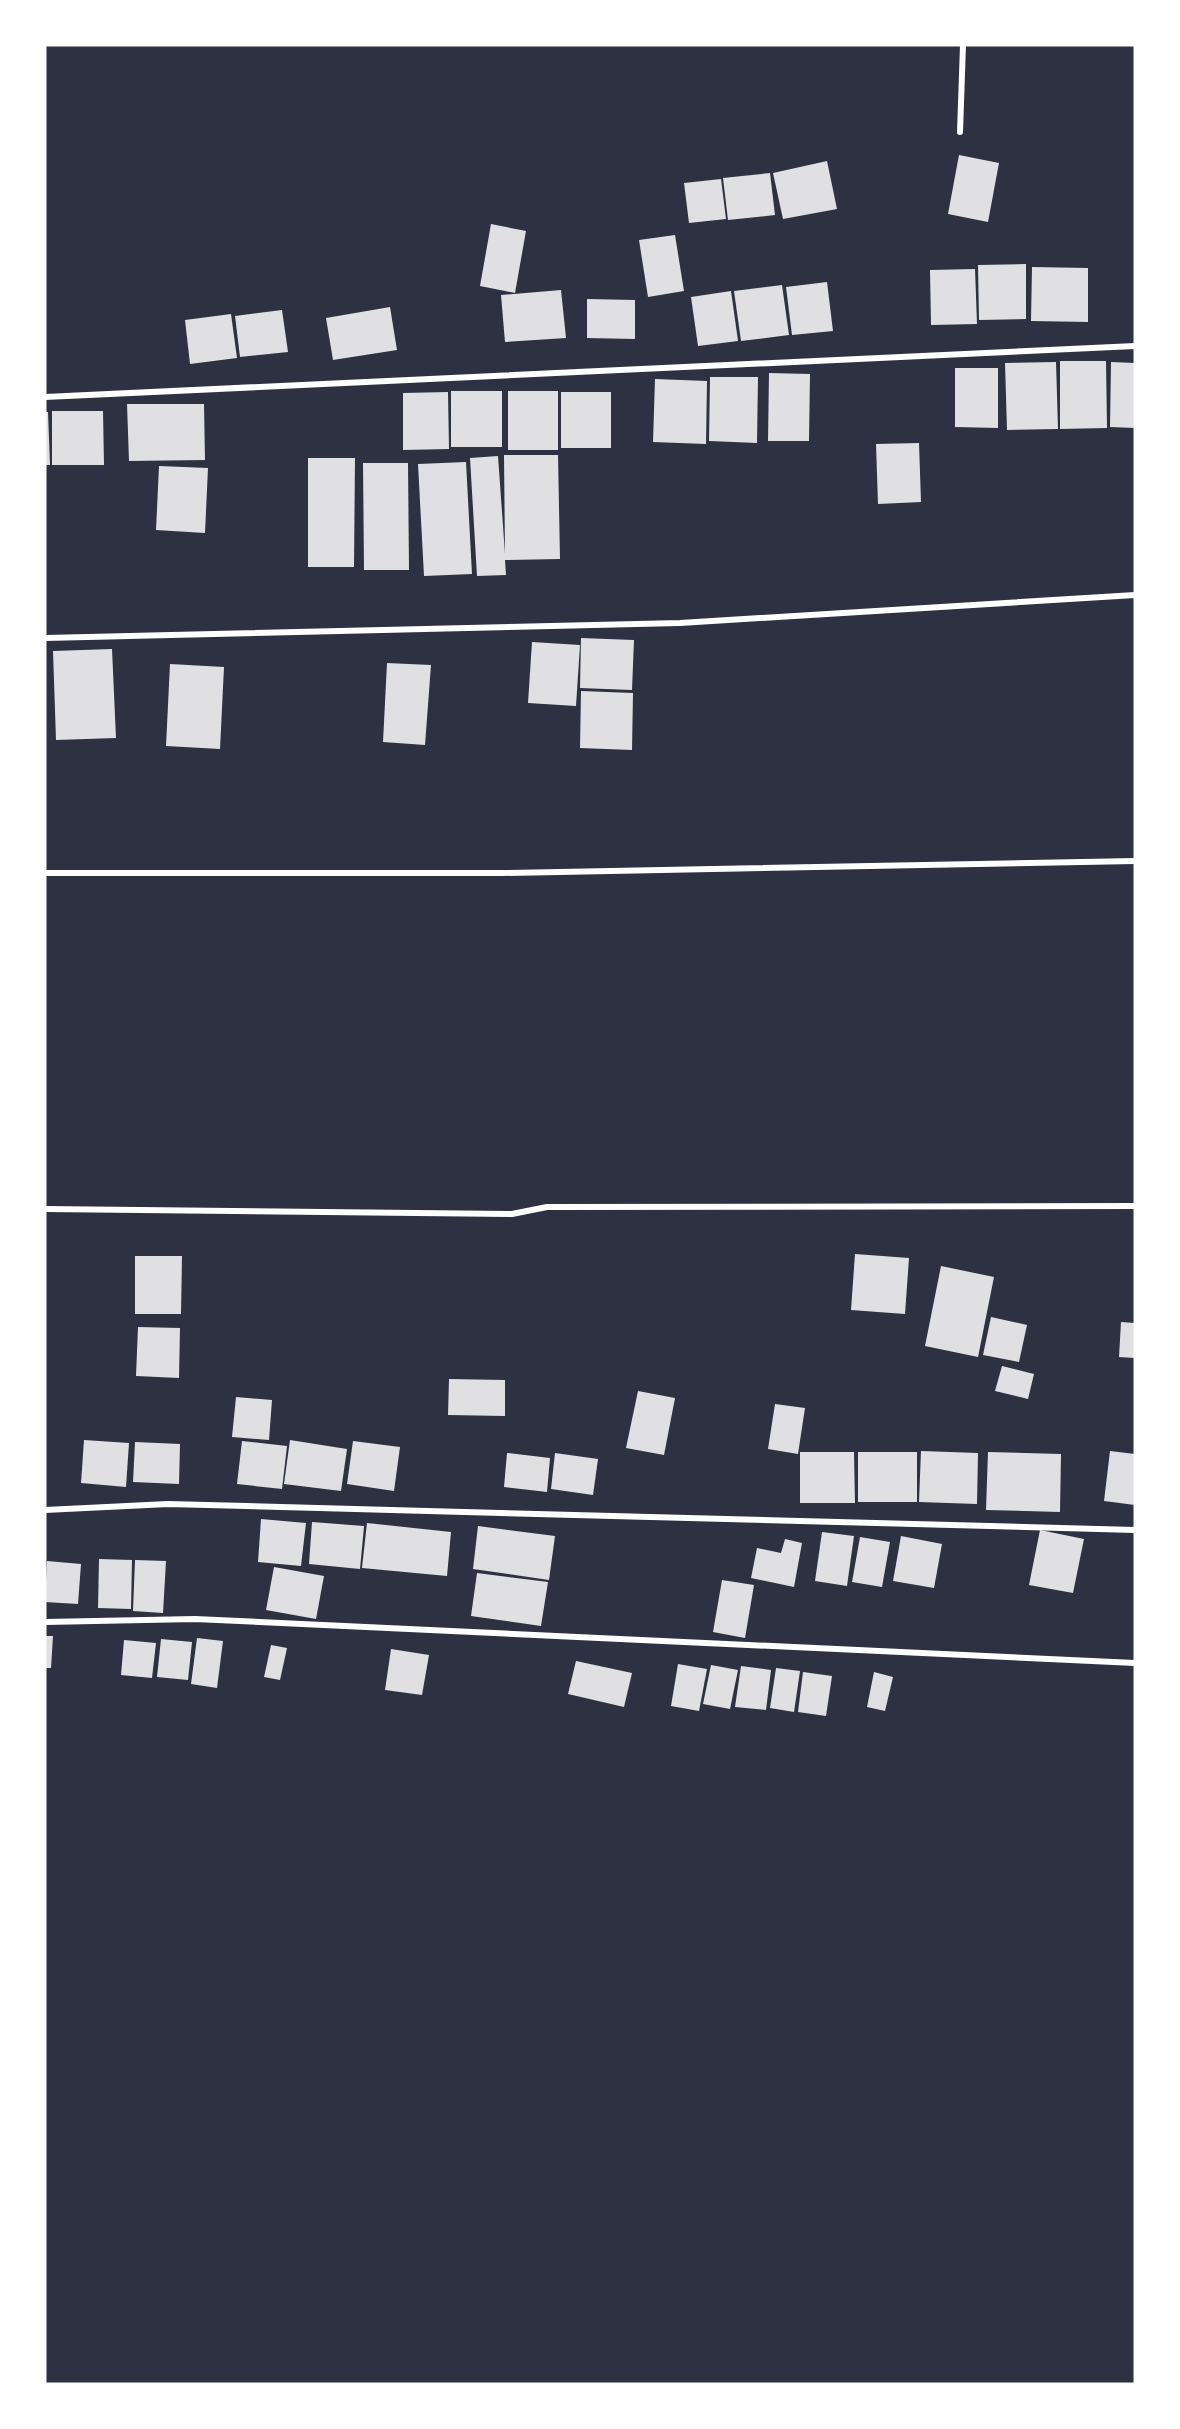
<svg xmlns="http://www.w3.org/2000/svg" width="1180" height="2429" viewBox="0 0 1180 2429" font-family="Cabin,sans-serif">
<rect width="100%" height="100%" fill="#2d3142"/>
<!-- building -->
<g fill="#e0e0e3">
<polygon points="959,155 999,163 988,222 948,214"/>
<polygon points="827,161 837,209 783,219 773,173"/>
<polygon points="770,173 775,215 728,220 723,178"/>
<polygon points="721,179 726,219 689,223 684,183"/>
<polygon points="491,224 526,231 515,293 480,286"/>
<polygon points="675,235 684,291 648,297 639,240"/>
<polygon points="1026,264 1026,319 979,320 978,265"/>
<polygon points="1032,267 1088,268 1088,322 1031,321"/>
<polygon points="975,269 977,324 931,325 930,270"/>
<polygon points="827,282 833,331 792,335 786,287"/>
<polygon points="782,285 789,335 741,341 734,291"/>
<polygon points="561,290 566,338 505,342 501,295"/>
<polygon points="731,291 738,341 698,346 691,297"/>
<polygon points="587,299 635,300 635,339 587,338"/>
<polygon points="390,307 397,350 333,360 326,318"/>
<polygon points="282,310 288,352 240,357 235,316"/>
<polygon points="231,314 237,358 190,364 185,320"/>
<polygon points="1060,361 1106,361 1107,428 1060,429"/>
<polygon points="1056,362 1058,429 1007,430 1005,363"/>
<polygon points="1111,362 1135,363 1135,428 1110,427"/>
<polygon points="955,368 998,368 998,428 955,427"/>
<polygon points="769,373 810,374 809,441 768,441"/>
<polygon points="710,377 758,377 757,443 709,441"/>
<polygon points="655,379 707,381 706,444 653,442"/>
<rect x="451" y="391" width="51" height="56"/>
<rect x="508" y="391" width="50" height="59"/>
<polygon points="448,392 449,449 403,450 403,393"/>
<rect x="561" y="392" width="50" height="56"/>
<polygon points="127,404 204,404 205,460 129,461"/>
<polygon points="52,411 103,411 104,465 52,465"/>
<polygon points="45,412 48,412 50,465 45,465"/>
<polygon points="919,443 921,502 878,504 876,444"/>
<polygon points="504,455 558,455 560,559 505,560 506,575 477,576 470,458 498,456 505,554"/>
<polygon points="308,458 355,458 354,567 308,567"/>
<polygon points="466,462 472,574 424,576 418,464"/>
<polygon points="363,463 408,463 409,570 364,570"/>
<polygon points="159,466 208,468 205,533 156,530"/>
<polygon points="581,638 634,640 632,690 580,688"/>
<polygon points="532,642 580,645 576,706 528,703"/>
<polygon points="112,649 116,738 56,740 53,651"/>
<polygon points="387,663 431,665 425,745 383,742"/>
<polygon points="170,664 224,667 220,749 166,746"/>
<polygon points="581,691 633,693 632,750 580,748"/>
<polygon points="855,1254 909,1258 905,1314 851,1310"/>
<polygon points="135,1256 182,1256 181,1314 135,1314"/>
<polygon points="941,1266 994,1277 978,1357 925,1346"/>
<polygon points="991,1317 1027,1325 1019,1362 983,1355"/>
<polygon points="1121,1322 1135,1323 1135,1358 1119,1357"/>
<polygon points="138,1327 180,1328 179,1378 136,1376"/>
<polygon points="1002,1366 1034,1374 1028,1399 995,1391"/>
<polygon points="449,1379 505,1380 505,1416 448,1415"/>
<polygon points="638,1391 675,1398 664,1455 626,1448"/>
<polygon points="236,1397 272,1400 269,1440 232,1437"/>
<polygon points="775,1404 805,1408 798,1454 768,1449"/>
<polygon points="84,1440 129,1443 126,1487 81,1483"/>
<polygon points="290,1440 347,1449 341,1491 284,1484"/>
<polygon points="242,1441 287,1446 282,1489 237,1484"/>
<polygon points="353,1441 400,1447 394,1491 347,1484"/>
<polygon points="135,1442 180,1444 179,1484 133,1482"/>
<polygon points="921,1451 978,1453 977,1504 919,1502"/>
<polygon points="1110,1451 1135,1454 1135,1505 1104,1501"/>
<polygon points="800,1452 854,1452 855,1503 800,1503"/>
<rect x="858" y="1452" width="59" height="50"/>
<polygon points="988,1452 1061,1454 1060,1512 986,1510"/>
<polygon points="507,1453 550,1458 547,1492 504,1487"/>
<polygon points="555,1453 598,1459 593,1495 551,1489"/>
<polygon points="261,1519 306,1523 301,1566 258,1562"/>
<polygon points="312,1522 364,1526 360,1569 309,1564"/>
<polygon points="367,1523 451,1532 447,1576 362,1568"/>
<polygon points="478,1526 555,1536 549,1580 473,1569"/>
<polygon points="1040,1530 1084,1539 1073,1593 1029,1585"/>
<polygon points="822,1532 854,1536 847,1586 815,1581"/>
<polygon points="901,1536 942,1544 934,1588 893,1581"/>
<polygon points="860,1537 890,1542 882,1587 852,1582"/>
<polygon points="785,1539 802,1543 794,1587 751,1578 757,1548 781,1553"/>
<polygon points="99,1559 132,1560 131,1609 98,1608"/>
<polygon points="135,1560 166,1561 163,1613 133,1611"/>
<polygon points="47,1561 81,1564 78,1604 45,1602"/>
<polygon points="274,1567 324,1576 316,1619 266,1610"/>
<polygon points="477,1573 548,1582 541,1626 471,1616"/>
<polygon points="722,1580 754,1585 745,1638 713,1632"/>
<polygon points="45,1636 53,1636 51,1668 45,1668"/>
<polygon points="197,1638 223,1641 217,1688 191,1684"/>
<polygon points="161,1639 192,1642 188,1680 157,1677"/>
<polygon points="124,1640 156,1643 152,1678 121,1675"/>
<polygon points="271,1645 287,1648 280,1680 264,1677"/>
<polygon points="391,1649 429,1655 422,1695 385,1690"/>
<polygon points="576,1661 632,1673 624,1707 568,1694"/>
<polygon points="678,1664 707,1669 699,1711 671,1706"/>
<polygon points="711,1665 738,1670 730,1709 703,1704"/>
<polygon points="741,1666 771,1670 766,1710 735,1707"/>
<polygon points="776,1668 800,1671 794,1712 770,1708"/>
<polygon points="803,1672 832,1676 826,1716 798,1712"/>
<polygon points="874,1672 893,1677 885,1711 867,1707"/>
</g>
<g fill="none" stroke-linecap="round" stroke-linejoin="round">
<!-- minor -->
<g stroke="#fff" stroke-width="6">
<polyline points="960,132 963,45"/>
<polyline points="45,397 1135,346"/>
<polyline points="45,638 680,623 1135,595"/>
<polyline points="45,873 502,873 1135,861"/>
<polyline points="45,1209 512,1214 547,1207 1135,1206"/>
<polyline points="45,1510 168,1504 1135,1530"/>
<polyline points="45,1622 195,1619 1135,1663"/>
</g>
</g>
<!-- border -->
<rect width="1180" height="2429" fill="none" stroke="#ffffff" stroke-width="93"/>
</svg>
